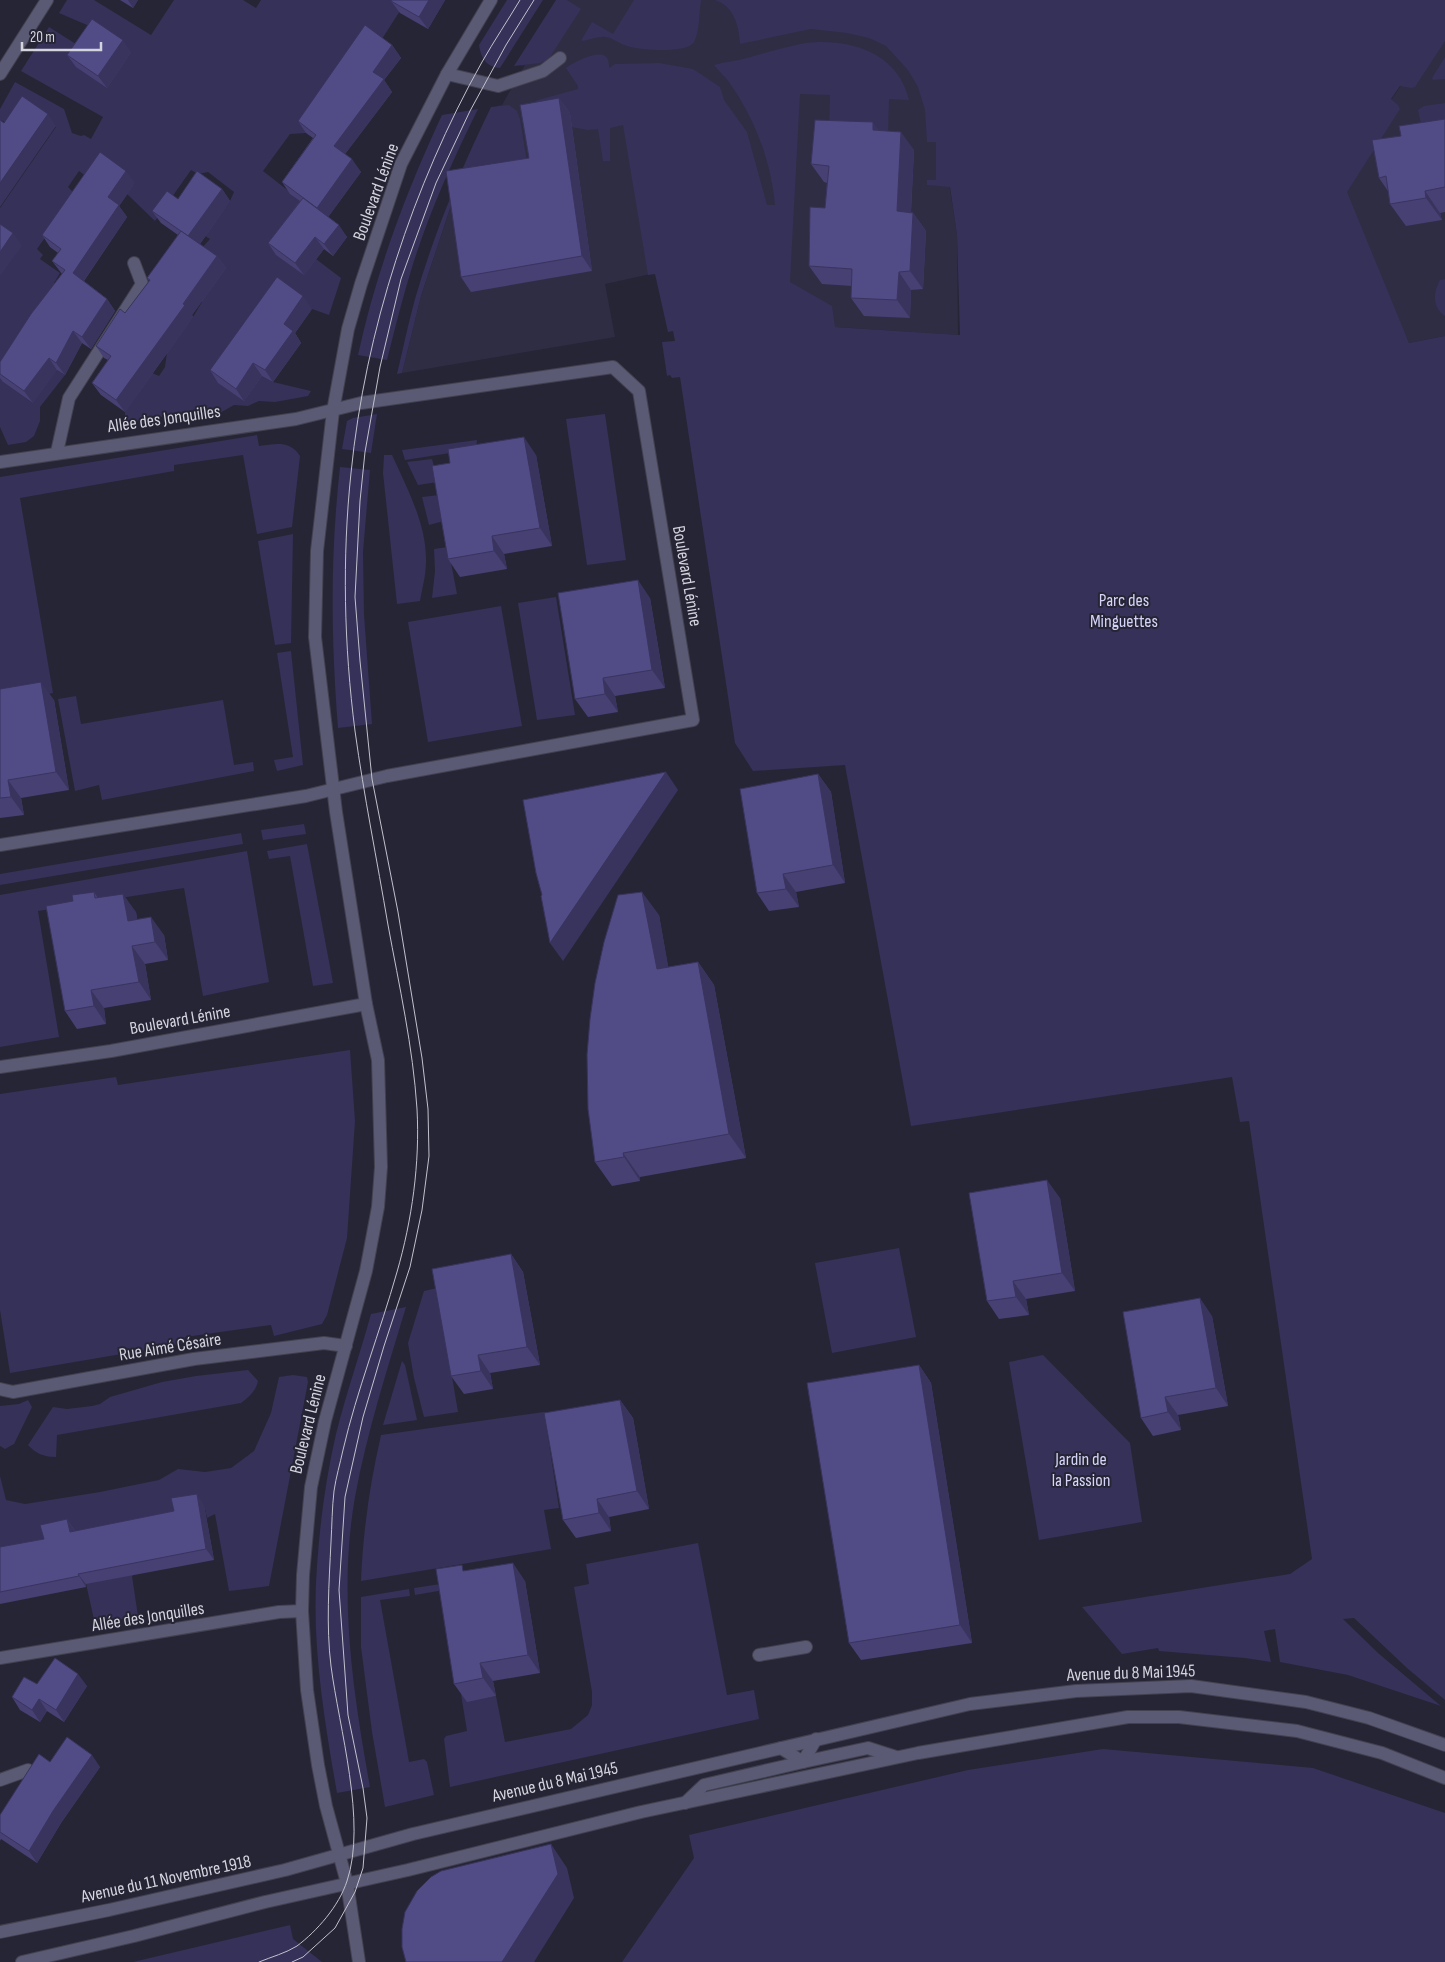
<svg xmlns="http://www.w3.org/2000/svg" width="1445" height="1962" viewBox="0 0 1445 1962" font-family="'Sofia Sans Condensed',sans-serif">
<rect width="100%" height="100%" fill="#262535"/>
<!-- built -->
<g fill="#2f2d43">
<polygon points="562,0 862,0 937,105 957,234 958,335 835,327 655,273 605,284 615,337 402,373 421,296 457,187 497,106 502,105 525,65 521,66"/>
<polygon points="1445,21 1445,336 1409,343 1334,187 1389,103"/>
</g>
<!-- green -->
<g fill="#353159">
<polygon points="67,0 94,0 151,35 174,0 243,0 256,8 261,0 407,0 380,42 356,98 306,133 290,134 263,171 318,214 303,275 316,259 341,278 329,315 312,309 286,290 262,375 273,382 311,391 308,396 275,402 259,401 248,406 234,405 218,414 204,410 125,423 125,412 152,373 159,376 165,367 167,352 193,317 202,302 200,250 210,239 205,236 230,201 234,192 208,172 198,174 191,170 155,221 127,194 135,183 95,183 79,171 68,187 73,192 68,205 37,249 43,255 40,259 60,273 54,283 65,292 3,382 33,403 57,370 65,375 40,407 40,421 34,436 26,442 8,445 0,427 0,208 56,127 18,127 0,120 0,109 15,82 64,109 72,133 81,136 84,135 91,139 103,117 21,71 49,27 87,51 101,31 59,13"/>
<path d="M507 0H543L500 68C486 67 481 58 479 45Z"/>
<polygon points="556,0 567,0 581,9 548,60 540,63 514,66"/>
<path d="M634 0H701C699 12 700 31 694 42 687 54 639 50 627 46 620 44 613 38 606 37 598 36 590 40 582 41V39L592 22 613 34Z"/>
<path d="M715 0H1445V41L1415 87 1411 88 1400 86 1391 99 1398 105 1400 109 1347 192 1409 343 1445 336V1700L1407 1668 1354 1618 1343 1619 1378 1653 1441 1706 1348 1675 1280 1662 1275 1629 1264 1631 1271 1662 1245 1658 1159 1651 1158 1648 1122 1654 1082 1607 1290 1574 1312 1559 1249 1121 1240 1122 1232 1077 911 1126 845 765 753 771 735 743 680 377 672 378 670 375 667 376 662 342 675 341 673 331 668 332 655 274 648 275 623 125 610 128V161H603L598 129 588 130 571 127 535 102 538 100 578 89V86L566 68C573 63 603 46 608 60 609 63 609 66 609 68L615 64 659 63 693 69 720 87 724 100 747 132 767 205H775C771 161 755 119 729 82 725 76 718 71 714 65 724 62 736 61 747 58 765 53 800 42 818 42 859 41 899 57 909 100L889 99 888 134 829 133 830 95 800 94 790 282 832 306 835 327 960 335 957 235 950 187 927 185V180H936V142H927L925 110 918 87 908 70 886 46 869 38 847 33 811 29 740 44C739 26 734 6 715 0Z"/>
<polygon points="1445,57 1445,79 1433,80 1432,78"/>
<polygon points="1445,103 1445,143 1426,147 1418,110 1424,106"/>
<path d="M509 105 517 111 520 119 529 175 457 187 421 296 402 373 397 374C403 349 408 324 415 299 434 233 461 169 491 107Z"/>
<path d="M478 109C453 159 430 211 413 264 403 296 395 328 387 360L358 355C376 272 406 192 442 115Z"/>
<path d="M1445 279V316C1432 307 1433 293 1440 280Z"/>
<polygon points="377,414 371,453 342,449 347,421 353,418"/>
<polygon points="605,414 626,560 587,565 566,419"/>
<path d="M257 435 259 446C275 444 290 440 300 456L292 527 257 534 243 455 174 465V471L20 498 53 693 0 704V477Z"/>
<polygon points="477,440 476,449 405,460 402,450"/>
<path d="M384 455H392C407 488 427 525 426 562 426 575 422 589 420 601L397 604 383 473Z"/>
<polygon points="432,459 438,482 418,485 407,462"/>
<path d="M340 467 370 470 363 552 364 615 372 724 338 728C331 638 330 557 340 467Z"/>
<polygon points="439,495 444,521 429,525 422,497"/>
<polygon points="293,534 291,643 275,645 258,541"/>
<polygon points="448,547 457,594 432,598 435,571 434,549"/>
<polygon points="556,597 575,715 537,720 518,603"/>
<polygon points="501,606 522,726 428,742 408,622"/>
<polygon points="291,651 303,765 277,771 274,760 293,757 277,653"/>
<polygon points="76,696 81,724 223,700 234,765 253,762 254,771 102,800 99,785 75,791 58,699"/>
<polygon points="304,824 306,834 263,840 261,830"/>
<polygon points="241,833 243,844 0,885 0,874"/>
<polygon points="307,844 333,983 313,986 290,856 269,859 267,851"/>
<polygon points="247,851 269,982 203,996 184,888 38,911 59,1037 0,1047 0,895"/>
<polygon points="350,1050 355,1121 347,1238 327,1315 322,1324 274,1336 271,1325 185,1337 186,1343 10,1373 0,1310 0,1094 116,1077 118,1085"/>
<polygon points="899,1248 916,1337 832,1353 815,1263"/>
<polygon points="437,1288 458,1412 424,1417 414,1378 408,1343 424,1291"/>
<path d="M406 1307C387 1370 367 1432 355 1497 338 1594 353 1692 370 1787L337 1793C324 1718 311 1642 317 1566 320 1522 326 1477 336 1434 346 1394 360 1354 371 1314Z"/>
<polygon points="1043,1355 1130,1443 1142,1522 1039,1540 1009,1362"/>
<polygon points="402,1361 405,1365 417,1420 383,1425"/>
<path d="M248 1370 258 1381C256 1391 249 1397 241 1403L57 1435 56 1457C45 1457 36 1454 28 1445L53 1407 67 1409 92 1406 100 1404 110 1397 162 1382 196 1376Z"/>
<polygon points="293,1375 307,1377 308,1382 269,1586 229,1591 215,1514 207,1518 204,1505 132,1576 138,1616 95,1624 74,1530 51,1550 0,1559 0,1476 6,1500 25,1504 100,1492 159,1480 178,1469 205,1472 231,1468 254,1451 271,1413 279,1377"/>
<polygon points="28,1400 32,1407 14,1444 5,1449 0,1446 0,1406 19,1404"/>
<path d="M544 1412 559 1508 544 1510 551 1549 361 1581C363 1531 370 1483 381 1435Z"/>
<polygon points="698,1543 727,1695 754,1690 759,1719 450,1787 444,1739 446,1736 467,1731 444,1590 415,1595 414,1588 474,1579 467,1701 496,1696 505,1742 571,1729 588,1715 592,1705 592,1692 574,1587 589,1584 586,1564"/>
<polygon points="409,1589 410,1596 380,1600 409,1762 424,1759 427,1762 434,1795 385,1807 372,1732 361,1647 361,1597"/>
<polygon points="1103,1749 1313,1768 1445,1813 1445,1962 622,1962 694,1858 689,1835 968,1770"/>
<polygon points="290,1925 293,1939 322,1962 133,1962"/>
</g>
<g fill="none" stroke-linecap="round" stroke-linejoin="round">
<defs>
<g id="minor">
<polyline points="0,74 47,0"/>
<polyline points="447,74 498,86 543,71 560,58"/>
<polyline points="57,452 69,398 142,284 134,263"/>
<polyline points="0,462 296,419 361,403 613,367 639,391 693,720 387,776 306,796 0,845"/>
<polyline points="0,1067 111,1051 366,1004"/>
<polyline points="0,1389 13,1392 194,1359 324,1343 346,1346"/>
<polyline points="759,1655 806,1647"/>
<polyline points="0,1658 279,1612 302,1611"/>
<polyline points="781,1748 803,1762 868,1748 896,1757"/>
<polyline points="0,1780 28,1770"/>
<polyline points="685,1803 704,1785 803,1762 816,1739"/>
<polyline points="0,1932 109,1910 285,1870 413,1834 970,1704 1076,1691 1191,1686 1306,1702 1369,1718 1445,1745"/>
<polyline points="22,1962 134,1936 265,1902 408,1870 641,1812 918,1753 1128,1717 1179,1717 1297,1731 1382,1753 1445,1778"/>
<polyline points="359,1962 347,1883 326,1806 318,1765 307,1690 302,1611 303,1575 311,1487 325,1421 366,1271 378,1207 381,1167 378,1060 366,1004 336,812 315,637 317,551 333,411 348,329 361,284 401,164 447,74 491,0"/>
</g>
</defs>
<!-- minor casing -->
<use href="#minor" stroke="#424150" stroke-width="14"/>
<!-- minor -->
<use href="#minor" stroke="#5b5a74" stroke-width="12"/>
<!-- tram -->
<g stroke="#c2c2ce" stroke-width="1">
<path d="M259 1962C271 1957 286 1953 297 1946 317 1931 339 1906 347 1881 367 1822 339 1728 331 1666 326 1626 329 1583 331 1542 332 1525 332 1508 334 1491 336 1477 340 1464 343 1450 357 1390 380 1332 397 1272 412 1220 420 1163 417 1109 413 1047 399 985 388 925 377 860 364 796 355 731 344 645 342 558 351 473 365 331 413 185 482 62 494 41 508 20 520 0"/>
<polyline points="292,1962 303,1957 335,1928 355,1892 363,1868 367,1818 363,1788 348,1715 339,1590 345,1497 363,1417 384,1346 410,1267 422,1210 429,1156 428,1109 422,1058 398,912 372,779 360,661 355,597 360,501 365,452 380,367 401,279 436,183 470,111 506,45 534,0"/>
</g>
</g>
<!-- wall -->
<g fill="#464073">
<polygon points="120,0 138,0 133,8"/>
<polygon points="392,0 445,0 428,29 400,13 391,1"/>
<polygon points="392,45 401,58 384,80 392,92 345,154 361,172 328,217 347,237 333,256 324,249 304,275 276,255 268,243 300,201 290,194 282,182 313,138 306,133 298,121"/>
<polygon points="131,52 107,88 76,67 67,55"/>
<polygon points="559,98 570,113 592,271 471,292 461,277 529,158"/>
<polygon points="1445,119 1445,212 1440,213 1442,220 1406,226 1390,204 1388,191 1379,178 1401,136"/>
<polygon points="879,130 914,150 911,212 913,213 926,231 923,289 911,290 910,318 864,316 851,298 852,286 822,284 809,266 825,208 827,183 824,182 811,164"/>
<polygon points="135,183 119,206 127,217 84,281 107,299 115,311 91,349 82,343 65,375 57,370 33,403 3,382 0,378 0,362 62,274 52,261 58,253 50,247 42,235"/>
<polygon points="222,189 230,201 200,244 217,256 226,268 192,315 193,317 125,412 101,395 92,383 108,360 104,358 96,346 125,313 149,281 147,278 178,235 161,223 152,211 178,199"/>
<polygon points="312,309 295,333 301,343 273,382 262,376 244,401 218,383 210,370"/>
<polygon points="536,455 552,546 504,554 507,569 460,577 448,559"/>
<polygon points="650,598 665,688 615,696 618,712 588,717 575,699"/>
<polygon points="0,689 54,700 69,790 21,798 24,815 0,818"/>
<polygon points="818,774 831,792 845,883 796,892 799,907 769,911 757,893"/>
<polygon points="94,892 98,898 136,912 137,919 164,935 168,960 145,964 151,1000 104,1008 106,1024 77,1029 65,1011 73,901"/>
<polygon points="659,915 668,967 698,962 714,985 746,1158 640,1177 640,1181 612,1186 595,1162"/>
<polygon points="1060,1198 1075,1291 1026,1299 1029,1315 999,1319 987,1301"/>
<polygon points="511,1254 523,1272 540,1365 490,1373 493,1389 464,1394 451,1376"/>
<polygon points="1212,1316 1228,1406 1178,1415 1181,1430 1153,1436 1141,1418"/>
<polygon points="919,1365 931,1383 972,1643 861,1660 849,1643"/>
<polygon points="620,1400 633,1418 649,1509 609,1517 611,1531 576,1538 563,1520"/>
<polygon points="204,1505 214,1560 86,1584 86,1587 0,1604 0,1547 44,1539 67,1519 75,1531"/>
<polygon points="466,1571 525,1581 540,1673 493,1681 496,1696 467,1702 454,1684"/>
<polygon points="37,1684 87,1686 64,1722 47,1711 40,1722 20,1710 12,1697"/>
<polygon points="50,1762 100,1767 61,1823 37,1863 1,1839 0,1841 0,1815"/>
</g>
<!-- shaded-wall -->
<g fill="#39345e">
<polygon points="128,0 138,0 133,8"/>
<polygon points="429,0 445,0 428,29 419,17"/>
<polygon points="123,40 131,52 107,88 98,76"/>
<polygon points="392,45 401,58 384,80 392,92 342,158 334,146 373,72"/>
<polygon points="559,98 570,113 592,271 582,256"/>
<polygon points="48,114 56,126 0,207 0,183"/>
<polygon points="873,122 886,140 873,130"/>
<polygon points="901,132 914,150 910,229 897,211"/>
<polygon points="352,159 361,172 326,220 317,208"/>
<polygon points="126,171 135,183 119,206 127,217 81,285 73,273 108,197"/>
<polygon points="222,189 230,201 197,248 188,236"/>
<polygon points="1425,191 1440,213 1442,220 1426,198"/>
<polygon points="913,213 926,231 923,289 910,271"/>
<polygon points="339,225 347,237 333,256 324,244"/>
<polygon points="13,233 22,246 0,276 0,252"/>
<polygon points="315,237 324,249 304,275 295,263"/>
<polygon points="217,256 226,268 192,315 193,317 125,412 116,400"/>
<polygon points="899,272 911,290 910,318 897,300"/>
<polygon points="303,296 312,309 295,333 301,343 273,382 265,370 284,324"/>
<polygon points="107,299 115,311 91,349 82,337"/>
<polygon points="73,331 82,343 65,375 56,363"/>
<polygon points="49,358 57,370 33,403 24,391"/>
<polygon points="253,363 262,376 244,401 236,389"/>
<polygon points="524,437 536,455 552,546 540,528"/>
<polygon points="492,536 504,554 507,569 494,551"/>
<polygon points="638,580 650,598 665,688 652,670"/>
<polygon points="603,678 615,696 618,712 605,694"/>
<polygon points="41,682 54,700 69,790 56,772"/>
<polygon points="666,772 678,790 563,961 550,943"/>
<polygon points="818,774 831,792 845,883 833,865"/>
<polygon points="8,780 21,798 24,815 11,797"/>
<polygon points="783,874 796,892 799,907 786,889"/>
<polygon points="642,892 659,915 673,993 657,969"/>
<polygon points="123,894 136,912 140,939 128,921"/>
<polygon points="151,917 164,935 168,960 155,942"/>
<polygon points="132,946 145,964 151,1000 139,982"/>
<polygon points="698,962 714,985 746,1158 729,1134"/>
<polygon points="91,990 104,1008 106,1024 94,1006"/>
<polygon points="623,1153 640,1177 640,1181 624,1157"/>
<polygon points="1047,1180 1060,1198 1075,1291 1062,1273"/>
<polygon points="511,1254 523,1272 540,1365 527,1347"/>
<polygon points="1013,1281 1026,1299 1029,1315 1016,1297"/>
<polygon points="1200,1298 1212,1316 1228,1406 1216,1388"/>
<polygon points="478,1355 490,1373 493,1389 481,1371"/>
<polygon points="919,1365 931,1383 972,1643 960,1625"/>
<polygon points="1165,1397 1178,1415 1181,1430 1168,1412"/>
<polygon points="620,1400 633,1418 649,1509 637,1491"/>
<polygon points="197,1494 204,1505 214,1560 206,1549"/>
<polygon points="597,1499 609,1517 611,1531 599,1513"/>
<polygon points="67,1519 74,1530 77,1543 70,1532"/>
<polygon points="513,1563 525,1581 540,1673 528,1655"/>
<polygon points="78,1574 86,1584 86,1587 79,1576"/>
<polygon points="480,1663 493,1681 496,1696 483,1678"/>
<polygon points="78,1674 87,1686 64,1722 56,1710"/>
<polygon points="39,1699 47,1711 40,1722 32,1710"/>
<polygon points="92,1755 100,1767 61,1823 37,1863 29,1851 53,1811"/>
<polygon points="551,1844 567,1868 574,1898 534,1962 502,1962"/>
</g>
<!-- building -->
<g fill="#514b86" stroke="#39345e">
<polygon points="392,0 429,0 419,17 391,1"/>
<polygon points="92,19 123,40 98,76 67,55"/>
<polygon points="365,25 392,45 373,72 384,79 334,146 352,159 317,208 282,182 316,135 298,121"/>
<polygon points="22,96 48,114 0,183 0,120 4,123"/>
<polygon points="559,98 582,256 461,277 446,171 529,158 520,105"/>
<polygon points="1445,119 1445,187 1425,191 1426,198 1390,204 1386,176 1379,178 1372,140 1401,136 1399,126"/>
<polygon points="815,120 873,122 873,130 901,132 897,211 913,213 910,271 899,272 897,300 851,298 852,269 809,266 810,207 825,208 829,166 811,164"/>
<polygon points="100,152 126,171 108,197 119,205 73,273 107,299 82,337 73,331 56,363 49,358 24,391 0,374 0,362 31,314 65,270 52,261 61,249 42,235"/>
<polygon points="197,171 222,189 188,236 152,211 167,191 178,199"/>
<polygon points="303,198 339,225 324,244 315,237 295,263 268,243"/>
<polygon points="0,224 13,233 0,252"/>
<polygon points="181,231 217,256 183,304 185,305 116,400 92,383 111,356 96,346 120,309 125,313 150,280 147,278"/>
<polygon points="277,277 303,296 284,324 293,331 265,370 253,363 236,389 210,370"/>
<polygon points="524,437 540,528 492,536 494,551 448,559 432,466 450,463 448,449"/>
<polygon points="638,580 652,670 603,678 605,694 575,699 558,593"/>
<polygon points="41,682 56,772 8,780 11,797 0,798 0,689"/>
<polygon points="666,772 550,943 541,896 542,895 536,873 523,800"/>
<polygon points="818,774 833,865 783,874 786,889 757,893 740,789"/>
<polygon points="94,892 95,898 123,894 128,921 151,917 155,942 132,946 139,982 91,990 94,1006 65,1011 46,906 73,901 72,895"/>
<polygon points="642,892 657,969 698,962 729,1134 623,1153 624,1157 595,1162 588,1109 587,1055 590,1019 595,983 604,942 618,895"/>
<polygon points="1047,1180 1062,1273 1013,1281 1016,1297 987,1301 969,1193"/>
<polygon points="511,1254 527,1347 478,1355 481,1371 451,1376 432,1269"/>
<polygon points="1200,1298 1216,1388 1165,1397 1168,1412 1141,1418 1123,1312"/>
<polygon points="919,1365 960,1625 849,1643 807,1383"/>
<polygon points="620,1400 637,1491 597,1499 599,1513 563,1520 544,1413"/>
<polygon points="197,1494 206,1549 78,1574 79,1576 0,1592 0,1547 44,1539 40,1525 67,1519 70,1532 174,1511 171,1498"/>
<polygon points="513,1563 528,1655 480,1663 483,1678 454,1684 436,1569 462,1565 463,1571"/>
<polygon points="55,1658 78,1674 56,1710 39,1699 32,1710 12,1697 24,1677 37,1684"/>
<polygon points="67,1737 92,1755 53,1811 29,1851 0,1832 0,1815 39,1754 50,1762"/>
<polygon points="551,1844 558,1874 502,1962 406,1962 402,1947 402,1929 405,1912 417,1891 431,1877 441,1871"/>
</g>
<g text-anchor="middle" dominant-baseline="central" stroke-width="4" stroke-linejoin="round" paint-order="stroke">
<!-- street labels -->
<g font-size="18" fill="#d4d4df" stroke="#262535">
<text transform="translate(376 192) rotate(-70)">Boulevard Lénine</text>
<text transform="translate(164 419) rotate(-8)">Allée des Jonquilles</text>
<text transform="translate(687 576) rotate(80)">Boulevard Lénine</text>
<text transform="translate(180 1020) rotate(-10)">Boulevard Lénine</text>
<text transform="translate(170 1347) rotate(-9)">Rue Aimé Césaire</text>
<text transform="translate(308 1424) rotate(-76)">Boulevard Lénine</text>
<text transform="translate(148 1617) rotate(-9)">Allée des Jonquilles</text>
<text transform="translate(1131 1673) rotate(-2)">Avenue du 8 Mai 1945</text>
<text transform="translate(555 1782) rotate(-13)">Avenue du 8 Mai 1945</text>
<text transform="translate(166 1879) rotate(-12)">Avenue du 11 Novembre 1918</text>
</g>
<!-- park labels -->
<g font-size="18" fill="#d6d5f9" stroke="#262535">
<text x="1124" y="600">Parc des<tspan x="1124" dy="21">Minguettes</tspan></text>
<text x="1081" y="1459">Jardin de<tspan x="1081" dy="21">la Passion</tspan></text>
</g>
</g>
<!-- scale -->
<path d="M22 42v8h79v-8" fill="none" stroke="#d4d4df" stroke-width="2.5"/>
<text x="30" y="42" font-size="15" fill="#d4d4df" stroke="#262535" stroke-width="4" paint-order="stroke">20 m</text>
</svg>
